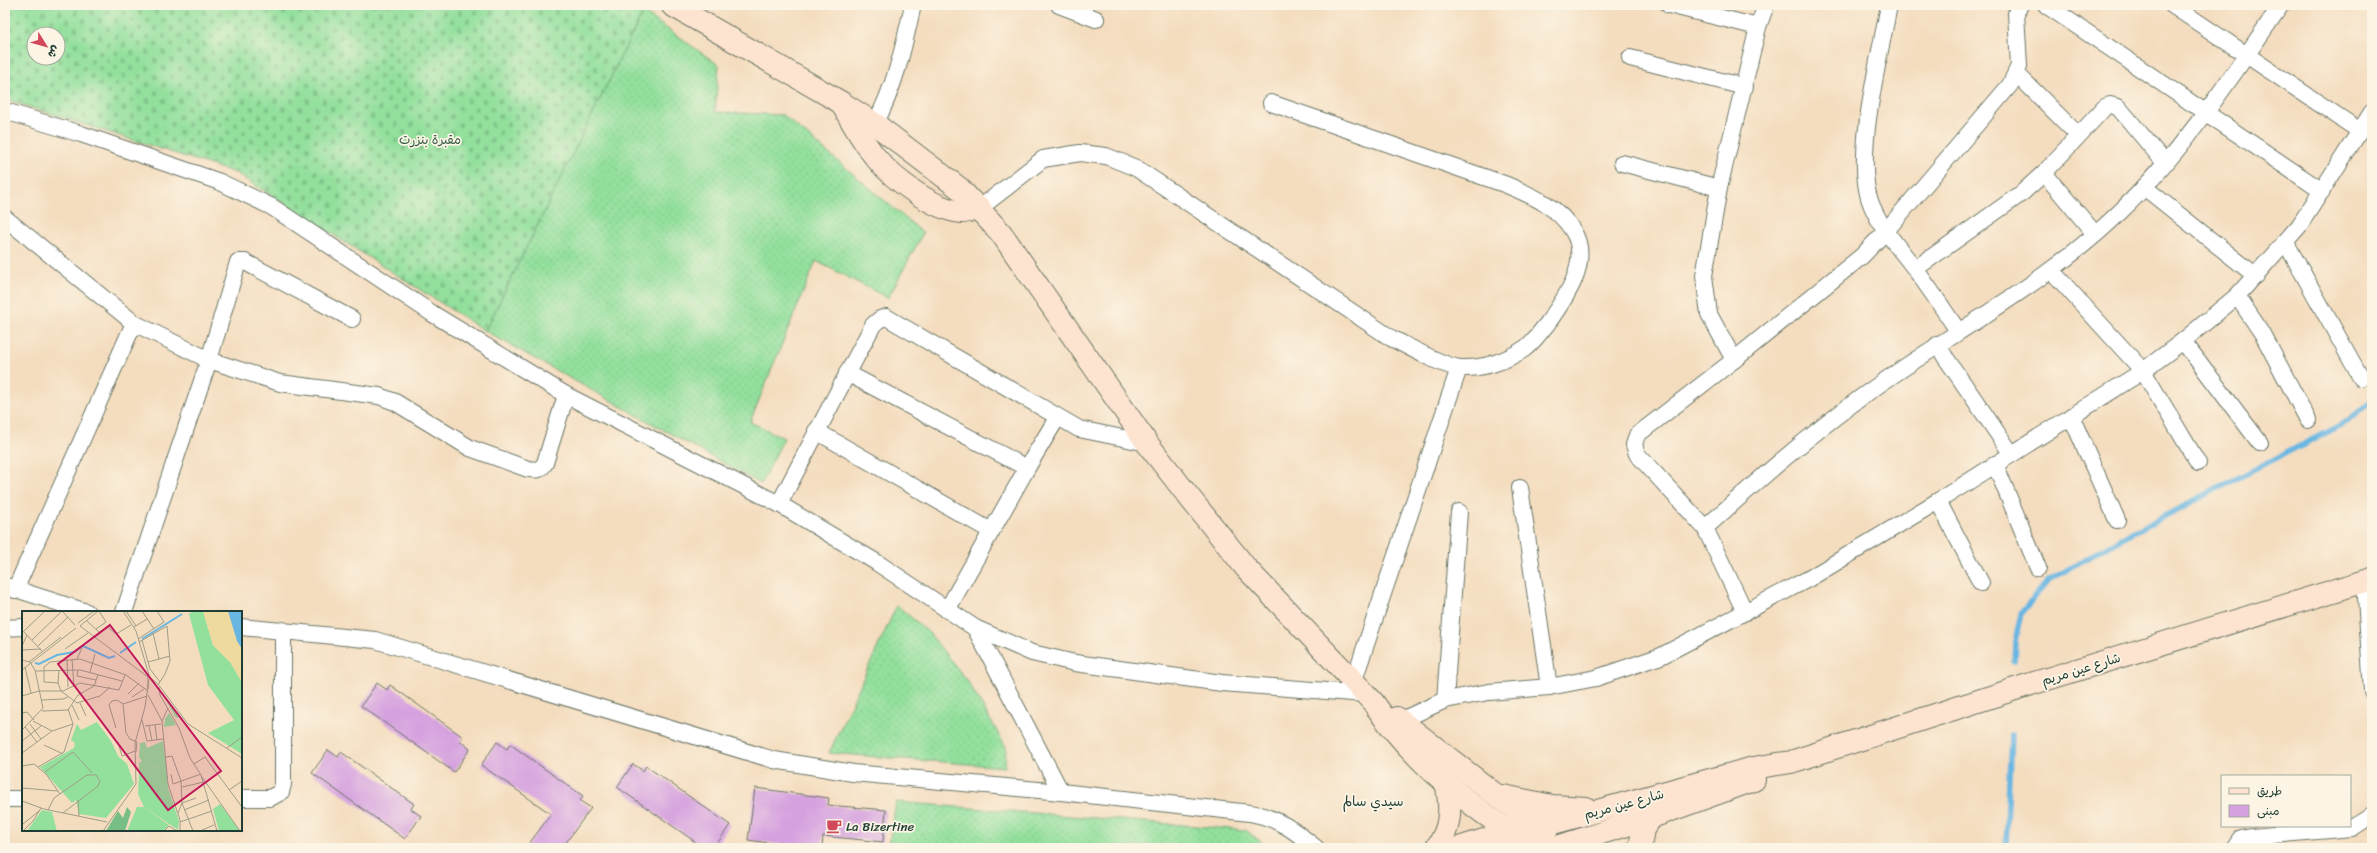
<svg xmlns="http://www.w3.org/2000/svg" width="2377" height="853" viewBox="0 0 2377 853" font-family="Sriracha,'Playpen Sans Arabic',sans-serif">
<defs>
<pattern id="grass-dots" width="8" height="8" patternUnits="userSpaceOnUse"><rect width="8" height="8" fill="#93e09d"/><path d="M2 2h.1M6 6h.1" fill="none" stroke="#7ec188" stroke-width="1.8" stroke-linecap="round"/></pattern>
<pattern id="cemetery-stones" width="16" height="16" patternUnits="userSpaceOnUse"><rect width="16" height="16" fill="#93e09d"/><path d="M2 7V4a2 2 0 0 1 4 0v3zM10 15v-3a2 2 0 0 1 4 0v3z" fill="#7ec188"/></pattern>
</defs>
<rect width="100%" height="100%" fill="#fcf5e5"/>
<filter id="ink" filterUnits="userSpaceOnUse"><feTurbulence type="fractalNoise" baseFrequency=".025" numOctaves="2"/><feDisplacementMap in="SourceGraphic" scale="8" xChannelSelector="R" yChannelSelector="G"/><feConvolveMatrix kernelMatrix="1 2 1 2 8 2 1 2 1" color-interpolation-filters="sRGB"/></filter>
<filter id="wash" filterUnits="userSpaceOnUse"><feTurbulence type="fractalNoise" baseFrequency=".012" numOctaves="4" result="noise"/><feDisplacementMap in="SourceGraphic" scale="16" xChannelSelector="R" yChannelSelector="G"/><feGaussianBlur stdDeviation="0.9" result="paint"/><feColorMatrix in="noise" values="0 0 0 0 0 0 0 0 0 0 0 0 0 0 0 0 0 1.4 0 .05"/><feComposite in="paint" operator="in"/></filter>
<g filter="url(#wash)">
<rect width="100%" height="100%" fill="#f4ddbf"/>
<!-- grass -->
<g fill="url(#grass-dots)" stroke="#598e68">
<polygon points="643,12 719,65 715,112 783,115 923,233 888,298 816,261 750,422 784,438 761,484 485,331"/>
<polygon points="897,605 929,633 968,682 1006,747 1005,767 829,753"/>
<polygon points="896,802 1245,830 1270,848 889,846"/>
</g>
<!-- cemetery -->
<path fill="url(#cemetery-stones)" stroke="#598e68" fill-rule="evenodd" d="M5 5H633L643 12 485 331 236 173 5 99ZM34 34H58V58H34Z"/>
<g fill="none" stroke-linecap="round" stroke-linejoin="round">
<!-- stream -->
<g stroke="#68b6e2" stroke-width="5.5">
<polyline points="2014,661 2015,641 2021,613 2048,581 2116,541 2348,421 2371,401 2372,396"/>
<polyline points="2006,848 2011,735"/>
</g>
</g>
<g id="blocks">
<!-- building -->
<g fill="#d5a1df">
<polygon points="377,683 387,690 390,685 463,737 460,741 470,749 454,772 361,706"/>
<polygon points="497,742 507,749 510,744 556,777 583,796 580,801 591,808 562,848 526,848 551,814 481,765"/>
<polygon points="328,750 338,757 341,752 414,804 411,809 421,816 405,839 312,773"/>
<polygon points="633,764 643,771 646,766 730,825 714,848 704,848 617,787"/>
<polygon points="755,788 829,798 828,805 886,810 883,842 823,836 822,848 805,848 748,840"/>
</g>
</g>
</g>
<g filter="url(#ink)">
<use href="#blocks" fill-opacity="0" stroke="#6a7565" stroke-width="1"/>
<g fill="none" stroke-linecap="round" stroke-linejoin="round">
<defs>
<g id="street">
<polyline points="1059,5 1096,19"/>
<polyline points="1669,5 1758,27"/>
<path d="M1889 5C1880 56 1855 150 1869 198 1878 226 1898 246 1915 269 1930 289 1944 310 1958 331"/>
<polyline points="2046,5 2322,191"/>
<polyline points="2172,5 2360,131"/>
<polyline points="1630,58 1745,87"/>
<polyline points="2017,74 2078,135"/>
<polyline points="5,111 81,134 220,182 272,207 433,314 566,395 779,504 876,562 975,628 1032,653 1075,663 1222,683 1365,694"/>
<path d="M875 124C896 84 903 49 913 5"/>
<polyline points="1622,163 1719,188"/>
<polyline points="2044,173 2095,234"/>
<polyline points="2144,187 2256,276"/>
<path d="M980 208 1043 159 1080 153 1106 156 1136 168 1391 338C1408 346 1443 367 1461 368 1483 369 1506 361 1524 349 1533 343 1540 332 1547 324 1565 299 1592 262 1573 231 1558 206 1532 196 1507 185L1271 103"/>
<path d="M5 218 134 323 209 360 280 383 379 396 395 402 470 448 528 469C536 470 540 471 545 463L566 395"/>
<polyline points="2286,243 2361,378"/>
<polyline points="1915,269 2022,193 2044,173 2105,107 2110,105 2118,107 2165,163"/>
<polyline points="2051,270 2143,371 2198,463"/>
<polyline points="2237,296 2262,333 2308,420"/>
<polyline points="2183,341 2260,443"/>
<polyline points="1937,345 2011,453"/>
<polyline points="1734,360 1709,314 1704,276 1719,188 1758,27 1766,5"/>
<polyline points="847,373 1027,468"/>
<polyline points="2071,416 2117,520"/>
<polyline points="816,431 991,531"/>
<polyline points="1995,464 2038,568"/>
<polyline points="1520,488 1549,687"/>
<polyline points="1938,501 1981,583"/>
<polyline points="779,504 873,325 880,319 886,317 1079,429 1147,443"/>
<path d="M1705 528C1756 482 1807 437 1863 396 1948 334 2046 285 2122 210 2184 150 2232 76 2281 5"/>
<polyline points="2365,582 2372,692"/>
<polyline points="6,586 87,612"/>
<polyline points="15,590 134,323"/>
<polyline points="947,610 1027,468 1057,418"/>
<polyline points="124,612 209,360 238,262 245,262 352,319"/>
<polyline points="1745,612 1705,528 1637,454 1634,445 1637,435 1734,360 1862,256 1885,232 2010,85 2019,66 2016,13 2020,5"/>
<path d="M241 627 375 640 774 760 853 773 1061 792 1250 813C1277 817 1295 831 1316 848"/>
<polyline points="5,628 23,627"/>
<polyline points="975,628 1061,792"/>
<polyline points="1353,683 1459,368"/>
<polyline points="1445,700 1459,512"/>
<polyline points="1391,725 1445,700 1489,692 1549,687 1596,678 1661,656 1810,578 1938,501 2143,371 2183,341 2237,296 2299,226 2372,112"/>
<polyline points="241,798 270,798 281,792 283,784 283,630"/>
<polyline points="5,799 23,799"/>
<polyline points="2234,848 2240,839 2251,837 2352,828 2372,815"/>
</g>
<g id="secondary">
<path d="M672 5 842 103 875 124 959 188 1001 233 1147 443 1189 497 1246 568 1373 702C1413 762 1475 811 1536 848"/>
<path d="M843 106C853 124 863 142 876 158 893 179 934 210 962 212 968 212 974 209 980 208"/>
<polyline points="1397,718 1492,792 1546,831"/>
<polyline points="1503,796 1552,806 1586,808"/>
<path d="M1436 848C1452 828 1451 806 1446 782"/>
<polyline points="1459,848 1509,832 1539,827 1753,768 1791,762 2015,689 2372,579"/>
<polyline points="1554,848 1652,817 1754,780"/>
<polyline points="1640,848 1643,829 1652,817"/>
</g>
</defs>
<!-- street casing -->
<use href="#street" stroke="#6a7565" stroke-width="18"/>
<!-- secondary casing -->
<use href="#secondary" stroke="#6a7565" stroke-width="24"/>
<!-- street -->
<use href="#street" stroke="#fff" stroke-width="16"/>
<!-- secondary -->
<use href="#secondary" stroke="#fde4d0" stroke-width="22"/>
</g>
</g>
<!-- icons -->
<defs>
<symbol id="cafe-bare" viewBox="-9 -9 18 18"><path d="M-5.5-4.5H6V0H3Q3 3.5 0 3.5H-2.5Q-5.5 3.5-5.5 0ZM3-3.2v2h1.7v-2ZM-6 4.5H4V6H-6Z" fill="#d1495b" stroke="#fcf5e5" stroke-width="2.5" paint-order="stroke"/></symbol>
</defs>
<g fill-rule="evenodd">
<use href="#cafe-bare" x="823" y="815" width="22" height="22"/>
</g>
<g text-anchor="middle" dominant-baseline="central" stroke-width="3.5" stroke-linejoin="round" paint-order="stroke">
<!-- park labels -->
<g font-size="13" fill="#365e49" stroke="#fcf5e5">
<text x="430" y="139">مقبرة بنزرت</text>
</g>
<!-- street labels -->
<g font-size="13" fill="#1f3d34" stroke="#fcf5e5">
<text transform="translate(2081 669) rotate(-17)">شارع عين مريم</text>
<text transform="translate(1624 804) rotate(-15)">شارع عين مريم</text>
</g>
<!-- poi labels -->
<g font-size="13" fill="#1f3d34" stroke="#fcf5e5" text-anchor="start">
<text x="846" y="826">La Bizertine</text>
</g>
<!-- neighbourhood labels -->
<g font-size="14" fill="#1f3d34" stroke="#fcf5e5">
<text x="1373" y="801">سيدي سالم</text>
</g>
</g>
<!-- overview -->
<g transform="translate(22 611)">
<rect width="220" height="220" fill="#f4ddbf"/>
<path d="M171 0H181L191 34 208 51 220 71V143L186 122 212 109 186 74 167 3ZM139 80 157 106 154 107ZM147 102 154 114 142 116 143 108ZM141 130 144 154 117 159V152L120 150 117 146 118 132 123 131 125 137Z" fill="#93e09d"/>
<path d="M105 196 109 201 103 220H84L96 200 101 207Z" fill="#76be84"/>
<path d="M181 0H206L220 38V71L208 51 191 34Z" fill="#eeda9e"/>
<path d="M144 154 146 177 157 210 156 219 122 196 116 183 117 159ZM198 193 218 220H197L191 198Z" fill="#93e09d"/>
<path d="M75 111 89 130 96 145 105 153 112 173 84 207 57 203 54 189 50 192 18 156 52 137 53 132 49 129 55 113 59 119ZM115 196H122L147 214 141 220H105ZM20 199 30 201 35 220H5Z" fill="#93e09d"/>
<path d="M206 0H220V38L215 30Z" fill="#68b6e2"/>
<path fill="none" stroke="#68b6e2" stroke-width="2" d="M120 28 160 3M98 42 114 31M13 52 17 53 35 44 52 41 61 35 87 47 93 45"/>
<path fill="none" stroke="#9f9d87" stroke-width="1" d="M40 0 53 14M101 0 114 20 127 64M104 0 114 15M120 0 132 18M65 10 78 22M56 12 72 0M58 15 126 66V78M58 15 76 0M112 16 125 8M74 18 84 11 77 0M0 19 20 40M2 20 23 0M131 22 137 48M72 27 86 16 94 23 109 14M116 28 142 11 135 0M10 29 40 0M120 29 128 58 138 71M117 31 145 15 148 50 143 63 136 74M0 35 5 24M16 35 46 6M43 38 66 22M0 39 19 38M45 48 46 76M50 48 52 75M55 48 60 37M0 49 8 51 13 59 21 97 0 119M7 51 39 26M126 51 148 45M3 56 9 82M0 59 54 17M37 59 36 72 39 80 55 92 78 85 88 76M56 59 55 65 74 69M14 60 58 59 100 70M68 61 73 43M125 64 136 73 166 113 220 147M36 72 22 71V56L28 51 58 48 104 64 126 80M137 76 138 84 157 117 168 147 179 164 195 220M106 83 117 72M126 84 140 110 146 173 158 209V220M0 85 17 80H41L58 72 97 79 103 64M110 86 122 78M20 89 41 88 46 86M58 92 64 105M101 93 125 85M50 94 57 109M20 100 46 99 56 84 72 75 76 64M0 102 5 101 12 109M120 109 125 130 141 128M11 110 30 120M140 110 146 97M8 113 19 128M133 114 135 129M123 115 139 113M127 115 130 130M3 116 15 131M94 117 87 94 90 90 95 89 101 93 104 122 108 128 115 131 114 141M0 130 19 115M96 131 100 145 113 140M22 134 41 143M205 137 220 126M0 142 30 120 51 113M144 146 150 145 159 170 160 192 171 220M172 153 183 146 220 196M0 155 12 153 24 163 38 183M16 156 42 141 51 113 46 98M23 161 51 141 70 162M149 163 151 173 179 163M180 166 218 220M160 176 182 171M0 177 36 180M207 179 220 170M56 189 57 205M0 190 22 198 85 211M26 199 32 187 65 164H74L78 170 76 175 41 202M162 199 187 189M156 202 160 192 174 187M158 211 190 200M1 213 17 200M1 220 11 210 19 197M81 220 114 173 113 132 123 96 127 68M142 220 147 215 155 220M178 220 192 214"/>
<path fill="#c2185b" fill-opacity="0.15" stroke="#c2185b" stroke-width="2" d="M88 14 199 160 146 199 36 53Z"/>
<rect width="220" height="220" fill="none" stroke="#1f3d34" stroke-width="2"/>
</g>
<!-- margin -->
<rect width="2377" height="853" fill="none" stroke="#fcf5e5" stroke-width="20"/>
<!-- legend -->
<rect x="2221" y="775" width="130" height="52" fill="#fcf5e5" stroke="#a4ab9e"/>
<rect x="2229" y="788" width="20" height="6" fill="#fde4d0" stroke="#a4ab9e"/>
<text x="2257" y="795" font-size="12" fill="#1f3d34">طريق</text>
<rect x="2229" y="805" width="20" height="12" fill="#d5a1df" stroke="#a4ab9e"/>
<text x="2257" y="815" font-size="12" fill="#1f3d34">مبنى</text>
<!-- north arrow -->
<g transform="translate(46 46) rotate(127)"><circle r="19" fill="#fcf5e5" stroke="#a4ab9e"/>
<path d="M0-3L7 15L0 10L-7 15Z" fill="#d1495b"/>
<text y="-6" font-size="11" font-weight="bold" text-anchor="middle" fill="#1f3d34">ش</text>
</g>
</svg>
